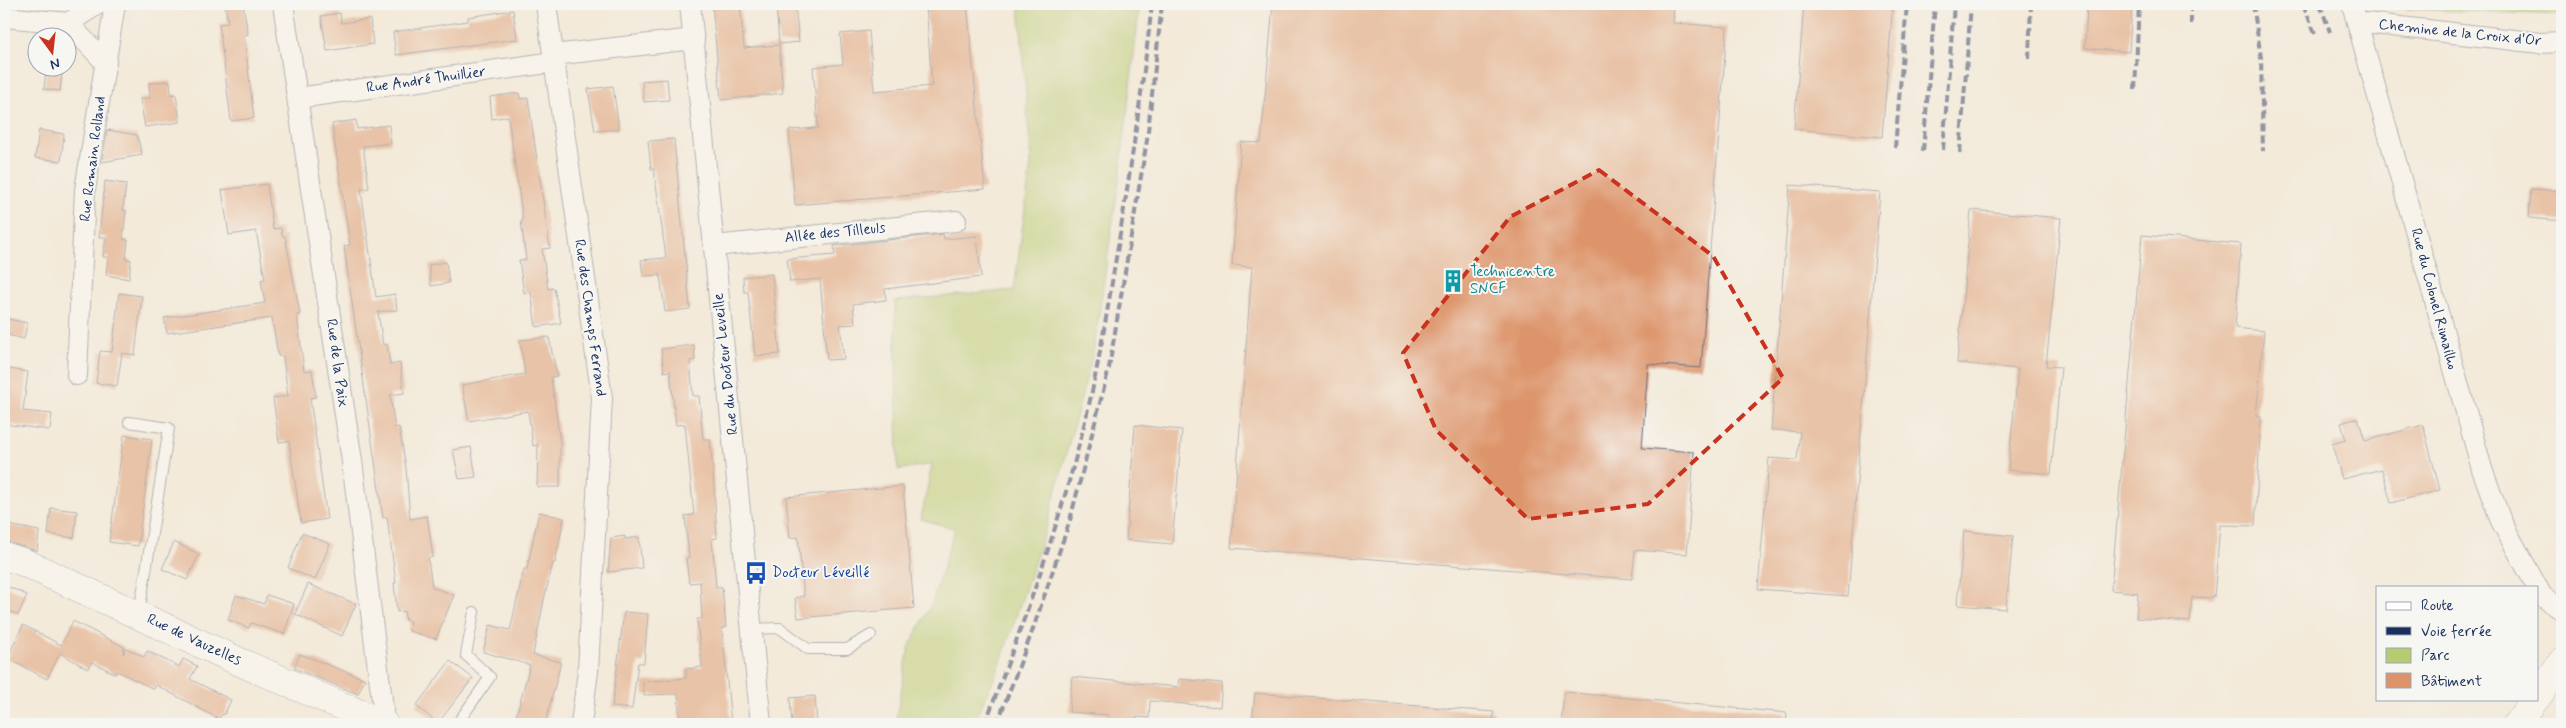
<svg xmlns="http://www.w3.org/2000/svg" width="2566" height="728" viewBox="0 0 2566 728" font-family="Mynerve,sans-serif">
<rect width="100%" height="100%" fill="#f6f6f2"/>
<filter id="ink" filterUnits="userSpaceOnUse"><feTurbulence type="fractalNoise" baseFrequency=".02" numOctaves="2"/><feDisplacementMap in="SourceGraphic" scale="10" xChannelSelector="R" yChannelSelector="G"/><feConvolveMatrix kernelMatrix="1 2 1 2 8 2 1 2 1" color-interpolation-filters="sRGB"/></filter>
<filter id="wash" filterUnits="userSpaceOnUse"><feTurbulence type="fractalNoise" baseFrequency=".0096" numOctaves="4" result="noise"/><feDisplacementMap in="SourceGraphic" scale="20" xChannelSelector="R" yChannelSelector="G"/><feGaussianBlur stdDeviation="1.12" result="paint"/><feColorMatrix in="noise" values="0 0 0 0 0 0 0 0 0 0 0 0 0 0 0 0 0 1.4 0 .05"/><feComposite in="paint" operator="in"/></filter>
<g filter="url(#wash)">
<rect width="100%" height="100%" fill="#f3ead9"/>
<!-- green -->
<g fill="#b5cc70" stroke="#687e67">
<polygon points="1019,4 1140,4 1120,173 1093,354 1047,525 998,670 973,724 895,724 909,647 932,603 955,529 921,519 932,464 898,470 895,301 1014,290 1031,163"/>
<polygon points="2400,4 2562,4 2562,15 2407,9"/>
</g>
<g id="blocks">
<!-- building -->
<g fill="#dd946a">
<polygon points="225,4 243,4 248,34 244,35 254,118 231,121 219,24 228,23"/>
<polygon points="712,4 740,4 744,48 779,45 783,93 721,100"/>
<polygon points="776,4 795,4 799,42 779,44"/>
<polygon points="926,4 967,4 985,189 795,205 789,130 818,128 813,67 843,64 840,34 869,31 874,91 932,86"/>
<polygon points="1273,4 1674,4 1673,23 1727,27 1701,368 1648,364 1642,448 1694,452 1687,554 1635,550 1632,579 1231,548 1252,267 1232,265 1241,142 1261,143"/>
<polygon points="1804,4 1893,4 1882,137 1794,129"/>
<polygon points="2087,4 2132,4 2129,52 2085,48"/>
<polygon points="513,10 517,39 396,55 393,32 468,21 468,17"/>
<polygon points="340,13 341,23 370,19 373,44 327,51 321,16"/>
<polygon points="46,70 62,73 60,91 44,89"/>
<polygon points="667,79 669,100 644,102 642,81"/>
<polygon points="170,81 171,95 176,94 180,122 145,127 140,99 150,98 149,83"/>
<polygon points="613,86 619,129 595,131 588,89"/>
<polygon points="519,93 520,99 528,98 550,248 542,249 548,289 554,288 561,323 536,327 531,292 524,293 519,260 526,260 521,221 523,221 508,116 492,119 490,97"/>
<polygon points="356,120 357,129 389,125 391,143 363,146 369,188 361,189 376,297 395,294 397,310 378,312 383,345 387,344 390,365 400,363 404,393 390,395 395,428 399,427 406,468 410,519 427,516 433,557 428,558 432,587 454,595 436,639 409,631 410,621 406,621 404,611 397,612 394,583 396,583 387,517 383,518 344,246 350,245 332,124"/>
<polygon points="39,130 64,134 61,161 35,158"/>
<polygon points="107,130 137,135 142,155 102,162"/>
<polygon points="674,139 690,309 665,312 660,275 643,276 641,260 666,258 654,169 651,169 648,141"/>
<polygon points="105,181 126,184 123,210 126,211 123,239 128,240 126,259 131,260 129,279 106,275 108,257 103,257 106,237 99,237"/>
<polygon points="267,184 273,229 281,228 282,236 285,236 300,314 297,315 304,371 312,370 316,397 310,398 327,519 301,523 289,441 279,442 273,398 288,396 283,356 278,356 272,318 167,333 164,318 265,303 261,280 265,279 256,231 229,235 222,190"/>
<polygon points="1790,185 1880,192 1848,596 1758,589 1769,458 1797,460 1800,432 1771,430"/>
<polygon points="2531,189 2562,191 2562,221 2529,218"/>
<polygon points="1971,210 2061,218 2046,366 2061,367 2051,474 2008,470 2018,369 1957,363"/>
<polygon points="943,234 944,239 977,236 981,277 885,289 886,300 853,304 855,324 840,325 844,359 827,360 820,279 790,282 787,259 835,255 834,246"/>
<polygon points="2142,235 2241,244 2235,328 2264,331 2256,416 2261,417 2255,526 2220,525 2214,598 2192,597 2190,622 2136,618 2138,593 2111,590"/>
<polygon points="446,262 449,283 431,286 429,265"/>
<polygon points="772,274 780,354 755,356 748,292 744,292 743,277"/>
<polygon points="119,293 142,296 135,355 122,353 117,386 96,383 100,351 112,352"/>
<polygon points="4,318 27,323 24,339 4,334"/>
<polygon points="549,337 557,376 551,377 560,442 560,487 537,487 538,445 533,446 528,411 469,421 462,385 525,374 520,340"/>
<polygon points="694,345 695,360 690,361 693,396 699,396 703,439 710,439 713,470 717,538 712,539 716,587 722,587 726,627 722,628 731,724 680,724 678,694 644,695 643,682 686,678 686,669 702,667 697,619 702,619 700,582 689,583 686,558 689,558 685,516 694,515 685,424 676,425 670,371 664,372 661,349"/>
<polygon points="4,368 28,372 23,411 52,414 50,430 4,424"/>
<polygon points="2358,418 2365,441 2423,425 2440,490 2391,503 2382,469 2342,479 2332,444 2346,440 2341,423"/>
<polygon points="1135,425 1182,430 1172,544 1126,540"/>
<polygon points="124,435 152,439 138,546 109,542"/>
<polygon points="471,447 476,477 459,479 453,450"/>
<polygon points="903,486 914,608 798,618 795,598 804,596 798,537 790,538 786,497"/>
<polygon points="51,508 77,511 74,538 48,534"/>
<polygon points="539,512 564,518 555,563 553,563 545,595 533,655 561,662 545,724 514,724 530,665 483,652 490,625 510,630 524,569 527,569"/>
<polygon points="4,524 39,531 37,551 4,541"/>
<polygon points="1964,531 2013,536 2006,609 1957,605"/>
<polygon points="302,533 330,544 315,580 288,568"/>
<polygon points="625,536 625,539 639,537 642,568 608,572 611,538"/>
<polygon points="174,542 199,554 187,580 162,569"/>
<polygon points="308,584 356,604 342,636 295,614"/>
<polygon points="4,585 27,595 18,615 4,609"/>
<polygon points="236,595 264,604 267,595 294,604 284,634 251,623 249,628 228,620"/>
<polygon points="624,612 648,614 644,663 638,663 632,709 612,707"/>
<polygon points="73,621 124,647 123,654 126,648 144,657 147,651 179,667 183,659 197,666 190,679 231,700 224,715 222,714 219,719 156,685 154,689 117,671 116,674 92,662 88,669 60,653 47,679 7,658 23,625 61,645"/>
<polygon points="300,654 365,679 358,694 294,668"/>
<polygon points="450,661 473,678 438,723 416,706"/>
<polygon points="1072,677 1178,687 1179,679 1222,683 1220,707 1150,701 1149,718 1136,717 1135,724 1108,724 1108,715 1069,712"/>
<polygon points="1564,692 1787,713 1786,724 1561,724"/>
<polygon points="1255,693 1494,712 1493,724 1252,724"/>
<polygon points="815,696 817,724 792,724 790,698"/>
</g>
</g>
</g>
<g filter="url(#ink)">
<use href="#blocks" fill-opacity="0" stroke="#677089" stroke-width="1"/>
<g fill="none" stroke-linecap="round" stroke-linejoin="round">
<defs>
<g id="service">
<polyline points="129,422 169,428 139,614"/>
<polyline points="752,629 780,628 808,649 847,649 871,635"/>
<polyline points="457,724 490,677 466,655 474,612"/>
</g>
<g id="minor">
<polyline points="283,4 352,461 383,708 383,724"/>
<polyline points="546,4 602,398 588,671 581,724"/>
<polyline points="690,4 761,724"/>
<polyline points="2352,4 2482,469 2501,521 2537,587"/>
<polyline points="4,17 68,23 98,4"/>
<polyline points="2357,22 2540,43 2562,42"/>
<polyline points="68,23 106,63"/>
<polyline points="553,55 694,39"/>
<polyline points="298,98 554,62"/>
<polyline points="714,246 956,221"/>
<polyline points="77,375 85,190 115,4"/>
<polyline points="2537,587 2542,596 2562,610"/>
</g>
<g id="secondary">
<polyline points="4,556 23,562 240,662 384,724"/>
<polyline points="2537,697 2562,662"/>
<polyline points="2517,724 2535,699"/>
</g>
</defs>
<!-- service casing -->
<use href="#service" stroke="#677089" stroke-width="12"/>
<!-- minor casing -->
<use href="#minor" stroke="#677089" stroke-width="22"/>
<!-- secondary casing -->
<use href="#secondary" stroke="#677089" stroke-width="29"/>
<!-- service -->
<use href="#service" stroke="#fff" stroke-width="10"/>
<!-- minor -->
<use href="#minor" stroke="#fff" stroke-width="20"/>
<!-- secondary -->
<use href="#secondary" stroke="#fff" stroke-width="28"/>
<!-- rail -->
<g stroke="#1b2f5e" stroke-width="4" stroke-dasharray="8 4" stroke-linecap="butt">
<polyline points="2191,4 2191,24"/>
<polyline points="2253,4 2261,58 2263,151"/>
<polyline points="2303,4 2316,36"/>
<polyline points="2320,4 2330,32"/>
<polyline points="2029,59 2031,4"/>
<polyline points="2135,90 2139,4"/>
<polyline points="1895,148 1907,4"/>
<polyline points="1943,150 1954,4"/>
<polyline points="1923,151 1935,4"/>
<polyline points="1960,153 1971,4"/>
<path d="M985 724C1021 629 1057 533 1082 433 1096 380 1105 325 1114 270 1129 181 1142 93 1152 4"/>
<polyline points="997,724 1032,632 1070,520 1109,368 1147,140 1162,4"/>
</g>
</g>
</g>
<!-- marked area -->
<path d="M0 0H2566V728H0ZM1599 170 1713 256 1783 378 1648 504 1528 519 1436 430 1403 353 1510 217Z" fill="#f3ead9" fill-opacity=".55" fill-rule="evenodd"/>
<path fill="none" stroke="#c8321e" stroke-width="4" stroke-dasharray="10 6" stroke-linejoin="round" d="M1599 170 1713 256 1783 378 1648 504 1528 519 1436 430 1403 353 1510 217Z"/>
<!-- icons -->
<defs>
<symbol id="building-bare" viewBox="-9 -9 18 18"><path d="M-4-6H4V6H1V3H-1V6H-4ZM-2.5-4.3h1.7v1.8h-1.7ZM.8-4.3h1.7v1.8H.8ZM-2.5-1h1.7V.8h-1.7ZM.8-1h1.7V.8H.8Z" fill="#0f9aa8" stroke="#f6f6f2" stroke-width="2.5" paint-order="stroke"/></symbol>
<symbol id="bus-bare" viewBox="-9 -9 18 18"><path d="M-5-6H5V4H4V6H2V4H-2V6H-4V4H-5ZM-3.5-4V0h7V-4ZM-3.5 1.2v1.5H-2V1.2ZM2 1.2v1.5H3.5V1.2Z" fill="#1a4fb4" stroke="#f6f6f2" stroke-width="2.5" paint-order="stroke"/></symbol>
</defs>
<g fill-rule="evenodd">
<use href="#building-bare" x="1437" y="265" width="32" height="32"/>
<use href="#bus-bare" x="740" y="557" width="32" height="32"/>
</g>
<g text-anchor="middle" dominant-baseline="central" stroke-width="4" stroke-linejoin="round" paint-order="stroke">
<!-- street labels -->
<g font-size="15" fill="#1b2f5e" stroke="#f6f6f2">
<text transform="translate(2460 33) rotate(6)">Chemine de la Croix d'Or</text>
<text transform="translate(426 80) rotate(-8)">Rue André Thuillier</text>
<text transform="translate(93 159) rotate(-83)">Rue Romain Rolland</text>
<text transform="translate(835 233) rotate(-6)">Allée des Tilleuls</text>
<text transform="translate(2434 299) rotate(75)">Rue du Colonel Rimailho</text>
<text transform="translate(590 318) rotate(82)">Rue des Champs Ferrand</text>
<text transform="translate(337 363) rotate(82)">Rue de la Paix</text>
<text transform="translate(726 364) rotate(-96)">Rue du Docteur Leveille</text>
<text transform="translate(194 640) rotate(25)">Rue de Vauzelles</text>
</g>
<!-- culture labels -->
<g font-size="15" fill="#0d838f" stroke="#f6f6f2" text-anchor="start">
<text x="1470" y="272">Technicentre<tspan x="1470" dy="17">SNCF</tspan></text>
</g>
<!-- transit labels -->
<g font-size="15" fill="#164399" stroke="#f6f6f2" text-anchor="start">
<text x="772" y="573">Docteur Léveillé</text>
</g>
</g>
<!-- margin -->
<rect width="2566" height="728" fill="none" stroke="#f6f6f2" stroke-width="20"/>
<!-- legend -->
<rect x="2376" y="586" width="162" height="115" fill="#f6f6f2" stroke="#9ea6b7"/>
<rect x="2386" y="602" width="25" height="8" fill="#ffffff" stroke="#9ea6b7"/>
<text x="2421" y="610" font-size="15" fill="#1b2f5e">Route</text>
<rect x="2386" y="627" width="25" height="8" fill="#1b2f5e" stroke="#9ea6b7"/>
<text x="2421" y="636" font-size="15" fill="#1b2f5e">Voie ferrée</text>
<rect x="2386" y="648" width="25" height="15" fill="#b5cc70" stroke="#9ea6b7"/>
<text x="2421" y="660" font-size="15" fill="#1b2f5e">Parc</text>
<rect x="2386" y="673" width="25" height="15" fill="#dd946a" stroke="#9ea6b7"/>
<text x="2421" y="686" font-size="15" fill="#1b2f5e">Bâtiment</text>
<!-- north arrow -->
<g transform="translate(52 52) rotate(165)"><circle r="24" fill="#f6f6f2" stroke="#9ea6b7"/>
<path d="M0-4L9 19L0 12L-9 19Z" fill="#c8321e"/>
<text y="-8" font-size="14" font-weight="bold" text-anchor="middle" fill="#1b2f5e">N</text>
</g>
</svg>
